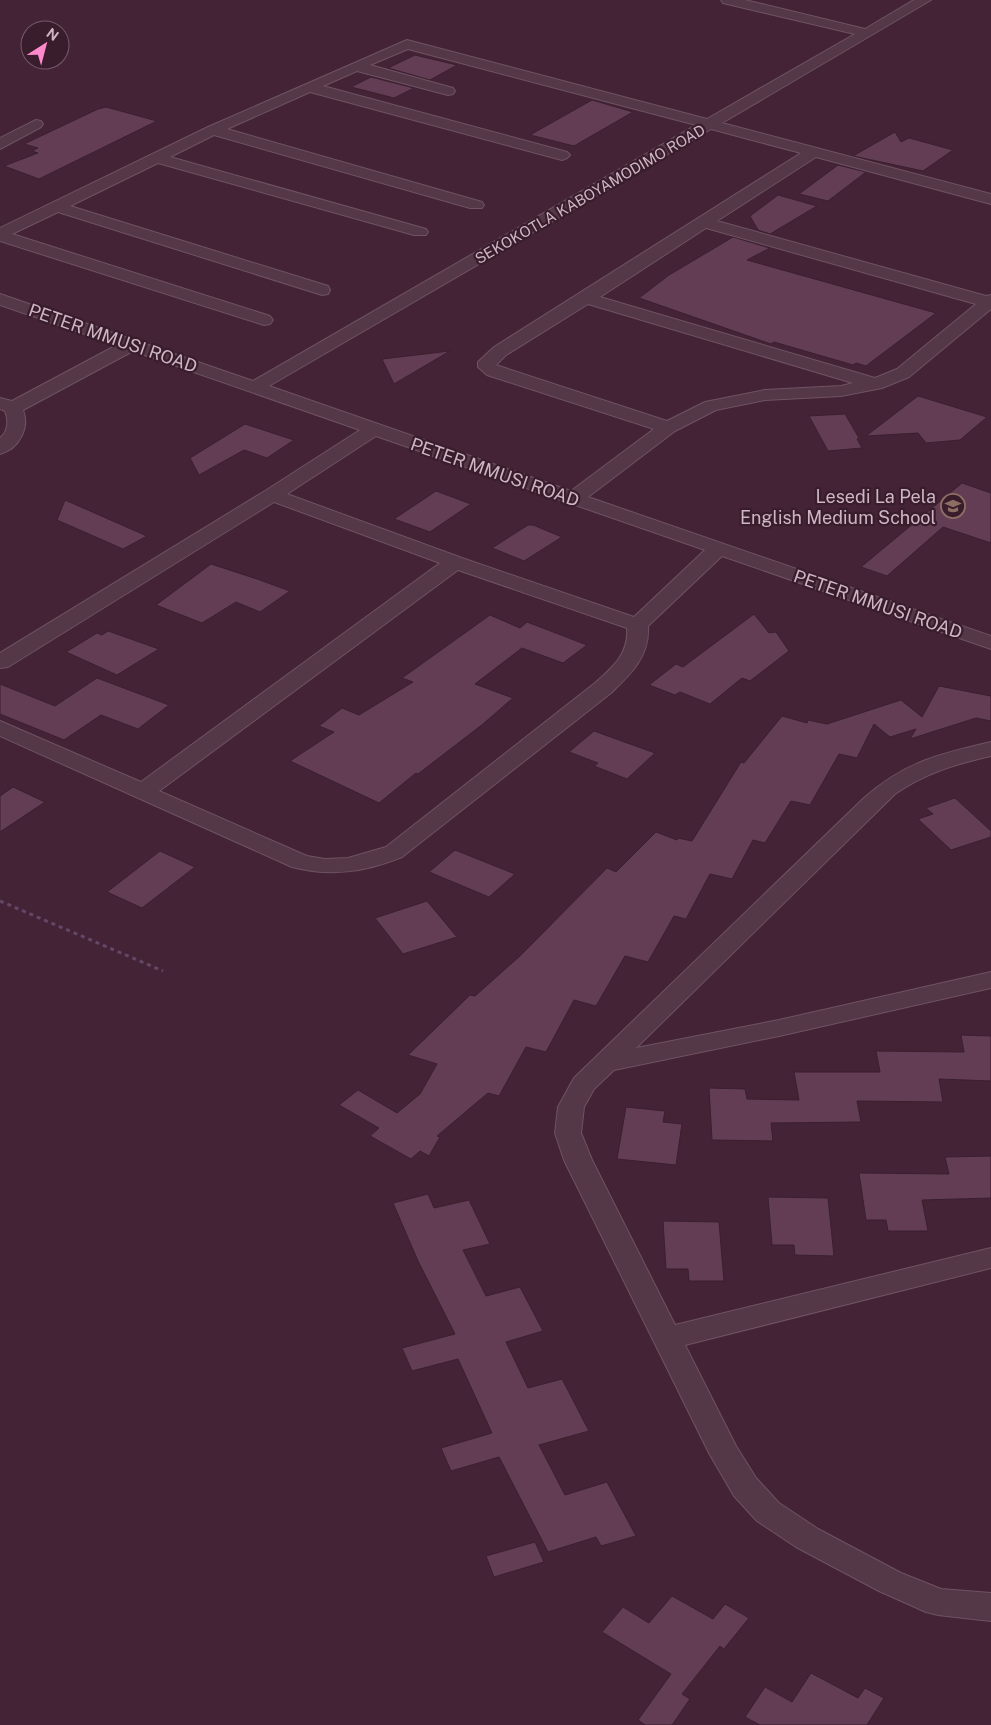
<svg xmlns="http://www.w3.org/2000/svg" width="991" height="1725" viewBox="0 0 991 1725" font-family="'Public Sans',sans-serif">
<rect width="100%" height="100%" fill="#442337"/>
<!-- building -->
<g fill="#623d53" stroke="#3b1f2f">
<polygon points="415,55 457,65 430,80 388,68"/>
<polygon points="371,77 414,88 394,98 351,87"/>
<polygon points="592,100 633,112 574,146 530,135"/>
<polygon points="106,107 157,121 39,179 4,166 38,153 32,151 38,148 24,144 98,109"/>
<polygon points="895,132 901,142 909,138 953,150 923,171 853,156"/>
<polygon points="838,165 866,172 828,201 799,194"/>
<polygon points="778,195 817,206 770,234 758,230 750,216"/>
<polygon points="733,237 770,248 747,260 936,313 866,366 856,363 853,365 774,342 771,344 639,298 669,275"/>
<polygon points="450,351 394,384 382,359"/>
<polygon points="918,396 987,417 960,440 926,443 918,433 866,436"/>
<polygon points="845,414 859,438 857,439 862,448 828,451 809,416"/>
<polygon points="245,424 294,440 267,458 244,450 199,475 190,458"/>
<polygon points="962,483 991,493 991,543 943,527 887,576 861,567"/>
<polygon points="436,491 471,504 430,532 394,519"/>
<polygon points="65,500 147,536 123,549 57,520"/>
<polygon points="528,525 533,525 562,537 524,561 492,548"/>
<polygon points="211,564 257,579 290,591 260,612 236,602 202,623 156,605"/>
<polygon points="754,614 769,633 776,632 789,651 750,681 742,678 710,704 680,692 675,695 649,685 676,664 683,667"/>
<polygon points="490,615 520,628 527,622 587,645 563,663 522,648 475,684 513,698 483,724 418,774 416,773 379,803 290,761 334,732 319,726 342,708 359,715 413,682 402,678"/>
<polygon points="108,631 159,649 117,675 66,652 97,633 102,635"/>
<polygon points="97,678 169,705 138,729 101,715 64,740 0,714 0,684 55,706"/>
<polygon points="939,686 991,696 991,721 976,718 910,739 916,729 890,737 874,724 857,758 839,754 810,805 791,801 765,843 753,840 732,879 710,874 686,919 674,916 648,962 625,956 596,1006 574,1000 546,1052 526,1047 499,1096 488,1093 437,1136 440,1137 429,1156 420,1151 411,1159 370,1136 379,1128 339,1105 358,1090 397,1113 420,1094 437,1064 408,1055 470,995 475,996 521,955 607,868 616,872 656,832 677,840 678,838 692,841 741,762 744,763 782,716 807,723 808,720 827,724 901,700 922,717"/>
<polygon points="594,731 655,753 627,779 594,766 598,763 569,752"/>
<polygon points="13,787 45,802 0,832 0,796"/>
<polygon points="955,798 991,831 991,837 951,850 918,819 933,814 926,808"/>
<polygon points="455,850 515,874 489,897 429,872"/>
<polygon points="160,851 195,867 142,908 107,892"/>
<polygon points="427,901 457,937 403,954 375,918"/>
<polygon points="961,1035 991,1036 991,1081 939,1079 943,1102 857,1101 861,1122 771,1123 773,1141 712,1140 709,1088 745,1089 747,1099 799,1100 794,1072 880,1072 876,1051 964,1052"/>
<polygon points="626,1107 665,1111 663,1122 682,1124 676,1165 617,1159"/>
<polygon points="991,1156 991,1198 922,1200 928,1231 888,1231 886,1220 866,1220 859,1173 949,1174 945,1157"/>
<polygon points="428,1194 434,1208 469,1200 490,1244 463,1250 486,1296 520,1287 543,1331 506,1342 528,1388 562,1379 589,1431 539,1445 565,1495 607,1482 636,1536 601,1546 596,1537 548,1552 499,1457 451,1471 441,1448 492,1433 458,1359 412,1371 402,1348 455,1334 418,1261 393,1203"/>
<polygon points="768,1197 828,1198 834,1256 795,1255 794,1245 772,1245"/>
<polygon points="663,1221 719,1222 724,1281 689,1281 688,1269 666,1269"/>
<polygon points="535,1542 544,1562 494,1577 486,1556"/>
<polygon points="672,1596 713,1619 725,1604 749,1618 724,1649 720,1646 682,1694 690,1699 672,1725 645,1725 638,1720 671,1674 602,1632 623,1607 649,1623"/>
<polygon points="811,1673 858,1698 865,1688 884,1698 867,1725 760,1725 745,1717 765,1687 792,1702"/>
</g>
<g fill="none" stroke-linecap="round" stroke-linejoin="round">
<defs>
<g id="minor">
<path d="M721 0H745L865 29 914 0H931L722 123 991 194V204L816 157 717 221 986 296 991 295V309L909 377 882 388 841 396 765 400 716 410 675 431 588 497 991 636V649L722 556 648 626C650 656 631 674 611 693L402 857C365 872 331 877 292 867L0 736V721L141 782 440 563 274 502 8 667 0 668V653L265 491 360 430 133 351 23 410C30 428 19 449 0 454V438C8 432 9 421 5 411L0 409V398L12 401 117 345 0 305V294L253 381 696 125 408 49 370 65 453 88 455 91 453 94 448 95 357 71 323 86 567 152 570 155 567 158 562 160 310 92 227 129 482 202 484 205 482 208H470L214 135 170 157 426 229 428 232 426 235H414L158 163 70 206 328 286 330 290 328 294 322 295 58 212 12 234 270 316 273 320 270 324 264 325 0 241V228L208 127 407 40 707 119 855 34 723 3ZM711 129 801 153 494 347 478 362V367L487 375 654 429 571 491 269 386ZM706 228 976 304 897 369 875 378 600 297ZM588 304 853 383 841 386 765 390 705 402 667 421 496 365 506 355ZM376 436 705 550 634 617 462 558 287 494ZM458 570 627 628C629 654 613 667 595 683L386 847 348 858 325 859 307 856 159 791Z"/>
<polygon points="36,120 41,121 43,124 41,127 0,149 0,138"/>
<path d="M991 742V756C956 764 925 773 895 794L636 1048 779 1020 991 972V988L779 1036 614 1070 594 1089 584 1107 581 1133 592 1160 675 1325 991 1248V1268L685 1345 736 1446 756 1478 779 1503 818 1529 901 1573 941 1589 991 1593V1621L938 1615 926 1612 879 1591 796 1547 757 1521 734 1496 709 1453 564 1160 555 1133 558 1107 574 1078 864 798C905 762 939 754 991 742Z"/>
</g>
</defs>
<!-- minor casing -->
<use href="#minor" stroke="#6e5363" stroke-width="2"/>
<!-- path -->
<polyline stroke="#634865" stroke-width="3" stroke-dasharray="4 4" stroke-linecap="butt" points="0,901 163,971"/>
<!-- minor -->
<use href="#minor" fill="#543848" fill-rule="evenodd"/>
</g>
<!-- icons -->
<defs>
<symbol id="school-ring" viewBox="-11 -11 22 22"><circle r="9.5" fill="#391d2d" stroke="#8d6e63" stroke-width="1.5"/><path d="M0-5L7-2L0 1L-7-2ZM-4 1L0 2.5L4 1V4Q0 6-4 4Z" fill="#8d6e63"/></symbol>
</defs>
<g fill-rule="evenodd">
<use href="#school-ring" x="939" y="492" width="28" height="28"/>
</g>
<g text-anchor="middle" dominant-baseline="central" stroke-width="4.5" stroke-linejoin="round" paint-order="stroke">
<!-- far-street labels -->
<g font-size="15" fill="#cdb5c3" stroke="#391d2d">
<text transform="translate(590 194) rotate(-30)">SEKOKOTLA KABOYAMODIMO ROAD</text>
</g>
<!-- street labels -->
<g font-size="18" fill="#cdb5c3" stroke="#391d2d">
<text transform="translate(113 338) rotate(19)">PETER MMUSI ROAD</text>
<text transform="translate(495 472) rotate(19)">PETER MMUSI ROAD</text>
<text transform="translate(878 604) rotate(19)">PETER MMUSI ROAD</text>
</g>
<!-- poi labels -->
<g font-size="18" fill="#cdb5c3" stroke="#391d2d" text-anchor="end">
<text x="936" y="496">Lesedi La Pela<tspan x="936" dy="21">English Medium School</tspan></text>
</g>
</g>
<!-- north arrow -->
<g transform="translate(45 45) rotate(36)"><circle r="24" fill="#391d2d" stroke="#745a69"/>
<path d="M0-4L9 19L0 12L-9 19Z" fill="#ff89cb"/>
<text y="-8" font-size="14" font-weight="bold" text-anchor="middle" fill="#cdb5c3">N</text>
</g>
</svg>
